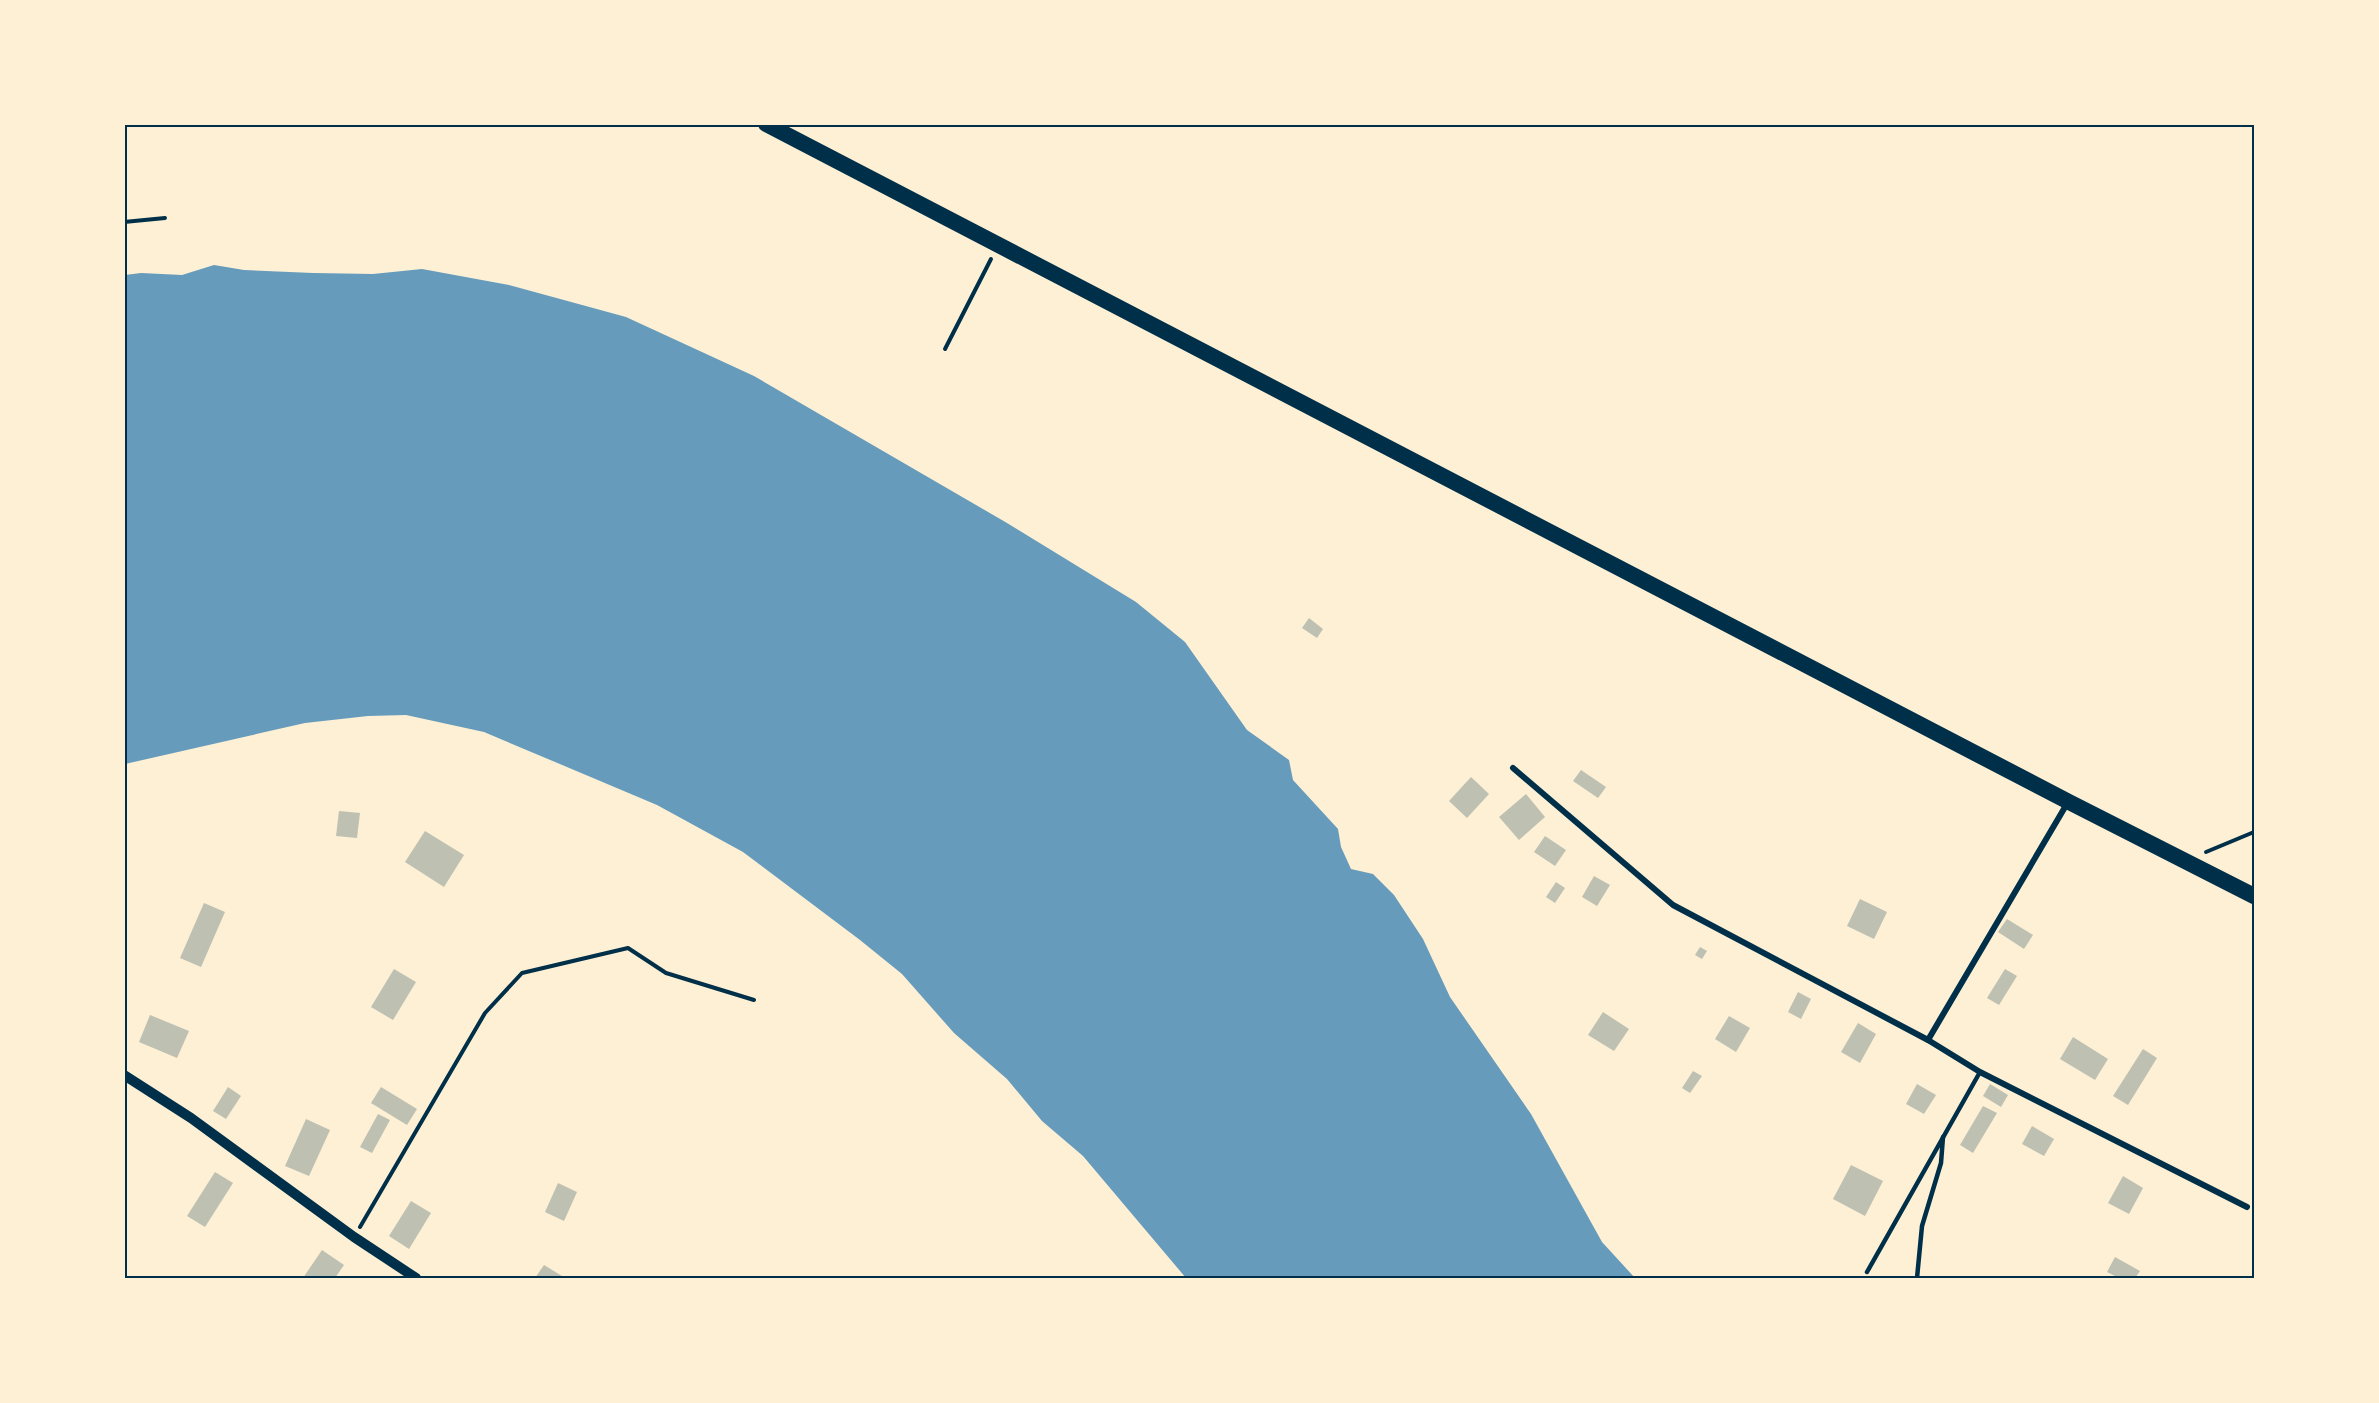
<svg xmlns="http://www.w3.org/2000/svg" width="2379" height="1403" viewBox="0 0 2379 1403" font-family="'Fira Sans Condensed',sans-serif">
<rect width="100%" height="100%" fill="#fdf0d5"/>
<!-- water -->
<polygon fill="#669bbc" points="214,265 244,270 313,273 373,274 422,269 509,285 626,317 754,376 1007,523 1136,602 1185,642 1247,730 1289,760 1293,780 1338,829 1341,847 1351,869 1373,874 1394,895 1423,939 1450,997 1531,1114 1602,1242 1635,1278 1186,1278 1083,1156 1042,1121 1007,1079 954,1033 902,974 860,940 743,852 657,805 484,732 406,715 368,716 305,723 125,764 125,275 141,273 182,275"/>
<!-- building -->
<g fill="#bec0b2">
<polygon points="1309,618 1323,629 1317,638 1302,628"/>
<polygon points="1581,770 1606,787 1598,798 1573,781"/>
<polygon points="1471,777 1489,794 1467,818 1449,801"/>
<polygon points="1526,794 1545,817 1519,840 1499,817"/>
<polygon points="339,811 360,813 357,838 336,836"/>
<polygon points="425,831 464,855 444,887 405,862"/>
<polygon points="1545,836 1566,850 1555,866 1534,852"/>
<polygon points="1594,876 1610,885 1597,906 1582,897"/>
<polygon points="1556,882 1565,888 1555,903 1546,897"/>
<polygon points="1860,899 1887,912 1874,939 1847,926"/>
<polygon points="204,903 225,912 201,967 180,958"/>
<polygon points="2007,919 2033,935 2024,949 1998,932"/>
<polygon points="1700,947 1707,951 1702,959 1695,955"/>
<polygon points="394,969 416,982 393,1020 371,1007"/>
<polygon points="2005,969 2017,976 1999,1005 1987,998"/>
<polygon points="1798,992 1811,999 1801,1019 1788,1012"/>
<polygon points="1603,1012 1629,1029 1614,1051 1588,1035"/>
<polygon points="150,1015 189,1031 177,1058 139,1042"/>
<polygon points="1729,1016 1750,1028 1736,1052 1715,1039"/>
<polygon points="1858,1023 1876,1034 1860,1063 1841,1052"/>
<polygon points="2073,1037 2108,1059 2095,1080 2060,1059"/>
<polygon points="2143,1049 2157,1058 2128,1105 2113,1096"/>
<polygon points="1693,1071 1702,1076 1690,1093 1682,1088"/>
<polygon points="1917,1084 1936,1095 1924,1114 1906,1104"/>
<polygon points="1990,1084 2008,1095 2001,1107 1983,1096"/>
<polygon points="228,1087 241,1096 226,1119 213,1111"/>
<polygon points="381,1087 417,1109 407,1125 371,1103"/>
<polygon points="1983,1106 1997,1113 1973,1153 1960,1145"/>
<polygon points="378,1114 390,1120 372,1153 360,1147"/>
<polygon points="306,1119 330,1130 309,1176 285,1166"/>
<polygon points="2032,1126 2054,1139 2044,1156 2022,1144"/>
<polygon points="1851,1165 1883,1181 1865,1216 1833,1199"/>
<polygon points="215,1172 233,1183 205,1227 187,1216"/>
<polygon points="2123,1176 2143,1188 2129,1214 2108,1203"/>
<polygon points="558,1183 577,1192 564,1221 545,1212"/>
<polygon points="411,1201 431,1213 409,1249 389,1236"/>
<polygon points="322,1250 344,1265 335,1278 303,1278"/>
<polygon points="2115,1257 2140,1271 2135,1278 2119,1278 2107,1272"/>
<polygon points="544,1265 562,1276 560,1278 535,1278"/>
</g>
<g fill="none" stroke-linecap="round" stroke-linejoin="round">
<!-- path -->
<g stroke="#003049" stroke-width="4">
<polyline points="124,222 165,218"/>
<polyline points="945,349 991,259"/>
<polyline points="2206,852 2254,832"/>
<polyline points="360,1227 485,1013 522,973 628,948 666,973 754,1000"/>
</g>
<!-- service -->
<g stroke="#003049" stroke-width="4.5">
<polyline points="1867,1272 1980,1072"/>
<polyline points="1917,1278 1922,1226 1941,1163 1943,1137"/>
</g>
<!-- minor -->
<g stroke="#003049" stroke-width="6">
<polyline points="1513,768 1673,905 1928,1040 1980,1072 2247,1207"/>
<polyline points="1928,1040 2068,802"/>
</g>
<!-- tertiary -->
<polyline stroke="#003049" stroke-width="10" points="124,1075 191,1118 354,1237 416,1278"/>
<!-- trunk -->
<polyline stroke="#003049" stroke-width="16" points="766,124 2069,802 2254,896"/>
</g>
<!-- border -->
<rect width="2379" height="1403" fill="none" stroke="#fdf0d5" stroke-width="252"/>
<rect x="126" y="126" width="2127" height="1151" fill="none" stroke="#003049" stroke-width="2"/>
</svg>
